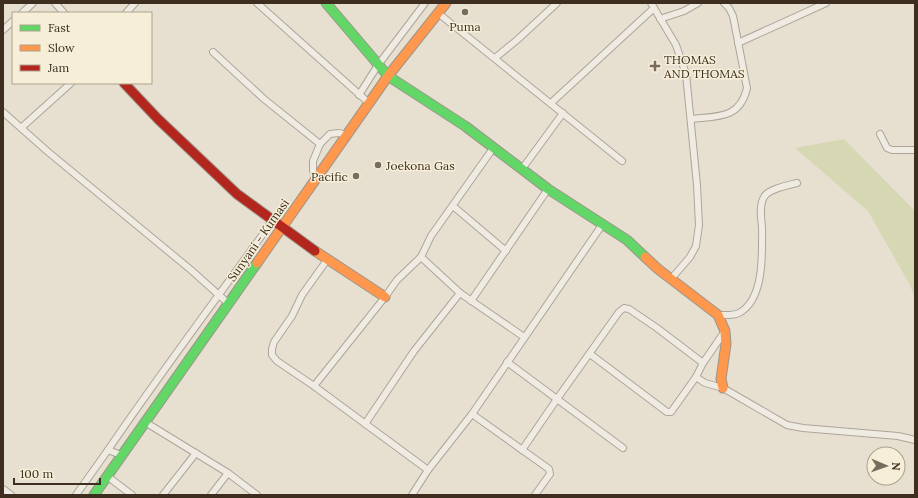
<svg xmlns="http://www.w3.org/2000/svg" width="918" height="498" viewBox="0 0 918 498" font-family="Lora,serif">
<rect width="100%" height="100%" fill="#e7e0d1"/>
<!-- green -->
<polygon fill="#d6d7b3" points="844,139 915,211 915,299 910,285 868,211 795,148"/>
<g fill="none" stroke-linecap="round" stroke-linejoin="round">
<defs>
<g id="street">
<polyline points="55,3 64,13"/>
<polyline points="257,3 369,103"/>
<polyline points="651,3 676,45 686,74 697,185 699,225 696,246 690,257 671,279"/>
<polyline points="22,13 33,3"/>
<polyline points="126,13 135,3"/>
<polyline points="438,13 622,161"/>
<polyline points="660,19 684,11 698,3"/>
<polyline points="3,30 13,21"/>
<polyline points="738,43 826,3"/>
<polyline points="213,52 264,99 320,144 330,134 339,133 346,135"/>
<polyline points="495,58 517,40 557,3"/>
<polyline points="359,95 378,65 425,3"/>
<polyline points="551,103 654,8"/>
<polyline points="3,112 47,151 191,270 229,304"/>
<path d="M691 119C718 116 740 119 747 88L733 16 729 8 724 3"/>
<polyline points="21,128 71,83"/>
<polyline points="880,134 887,148 892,150 915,150"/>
<polyline points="522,169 563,113"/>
<polyline points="317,177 313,171 313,161 320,144"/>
<polyline points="453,206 506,251"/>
<polyline points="421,257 460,293 524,337"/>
<polyline points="327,260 302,295 292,316 274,342 272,349 272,355 277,361 314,386 428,470"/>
<polyline points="471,301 548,189"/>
<path d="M718 315C725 315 733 316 739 313 765 299 762 252 762 227 761 218 759 205 764 197 768 189 789 185 797 183"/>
<polyline points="590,354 667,412 671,412 696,377 703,363 725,331"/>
<polyline points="507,362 623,448"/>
<polyline points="696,377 705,383 723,388 787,425 803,428 898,436 915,440"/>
<polyline points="314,386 385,297 397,280 421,257 431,236 494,147"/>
<polyline points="472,414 549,469 550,474 535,495"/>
<polyline points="145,422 228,473 257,495"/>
<polyline points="365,424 414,351 460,293"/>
<path d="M108 450C161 372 218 297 273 220"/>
<polyline points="522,450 557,399 619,312 624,308 629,309 657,328 703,363"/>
<polyline points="107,476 132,495"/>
<polyline points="3,489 11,495"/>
<polyline points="76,495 108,450 121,455"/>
<polyline points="163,495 196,453"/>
<polyline points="211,495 228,473"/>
<polyline points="412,495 428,470 472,414 602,225"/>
</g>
<g id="fast">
<polyline points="326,3 388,76 465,126 548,189 627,240 645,257"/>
<polyline points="94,495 257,263"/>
</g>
<g id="slow">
<polyline points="315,251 385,297"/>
<polyline points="645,257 658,269 718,315 725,331 726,344 721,379 723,388"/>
<polyline points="257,263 388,76 446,3"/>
</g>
<polyline id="jam" points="124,83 158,119 237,194 315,251"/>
</defs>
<!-- street casing -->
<use href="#street" stroke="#ada599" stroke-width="8"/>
<!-- fast casing -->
<use href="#fast" stroke="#9c958a" stroke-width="11"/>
<!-- slow casing -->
<use href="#slow" stroke="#9c958a" stroke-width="11"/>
<!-- jam casing -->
<use href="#jam" stroke="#9c958a" stroke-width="11"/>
<!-- street -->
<use href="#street" stroke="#efebe3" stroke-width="6"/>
<!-- fast -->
<use href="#fast" stroke="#63d668" stroke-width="9"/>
<!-- slow -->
<use href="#slow" stroke="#ff974d" stroke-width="9"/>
<!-- jam -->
<use href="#jam" stroke="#b3261e" stroke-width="9"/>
</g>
<!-- markers -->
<g fill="#786c5e" stroke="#f7eed8" stroke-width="1.5">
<circle cx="465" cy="12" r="4"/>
<path d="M653 60h4v4h4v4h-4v4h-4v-4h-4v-4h4z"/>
<circle cx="378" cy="165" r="4"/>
<circle cx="356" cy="176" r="4"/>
</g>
<g text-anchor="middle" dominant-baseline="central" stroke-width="3" stroke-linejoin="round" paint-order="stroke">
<!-- poi labels -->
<g font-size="12" fill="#3d2e20" stroke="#f7eed8" text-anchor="start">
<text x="465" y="26" text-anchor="middle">Puma</text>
<text x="664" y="59">THOMAS<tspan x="664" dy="14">AND THOMAS</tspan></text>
<text x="386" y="165">Joekona Gas</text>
<text x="348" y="176" text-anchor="end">Pacific</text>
</g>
<!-- street labels -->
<g font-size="12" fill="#3d2e20" stroke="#f7eed8">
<text transform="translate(258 240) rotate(-55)">Sunyani - Kumasi</text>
</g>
</g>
<!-- border -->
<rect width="918" height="498" fill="none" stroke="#3d2e20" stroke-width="8"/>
<!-- legend -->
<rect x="12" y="12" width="140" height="72" fill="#f7eed8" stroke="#ada18e"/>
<rect x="20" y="25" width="20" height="6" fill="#63d668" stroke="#ada18e"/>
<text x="48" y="32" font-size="12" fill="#3d2e20">Fast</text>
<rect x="20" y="45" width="20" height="6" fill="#ff974d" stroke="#ada18e"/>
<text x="48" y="52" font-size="12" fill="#3d2e20">Slow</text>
<rect x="20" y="65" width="20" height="6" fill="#b3261e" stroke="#ada18e"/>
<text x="48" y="72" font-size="12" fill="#3d2e20">Jam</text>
<!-- north arrow -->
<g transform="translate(886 466) rotate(92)"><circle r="19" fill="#f7eed8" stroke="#ada18e"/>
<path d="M0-3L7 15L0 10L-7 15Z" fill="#786c5e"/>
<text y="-6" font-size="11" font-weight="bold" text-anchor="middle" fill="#3d2e20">N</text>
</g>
<!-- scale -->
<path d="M14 478v6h86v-6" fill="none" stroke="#3d2e20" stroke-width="2"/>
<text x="20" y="478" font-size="12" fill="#3d2e20" stroke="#f7eed8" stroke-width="3" paint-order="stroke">100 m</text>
</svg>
